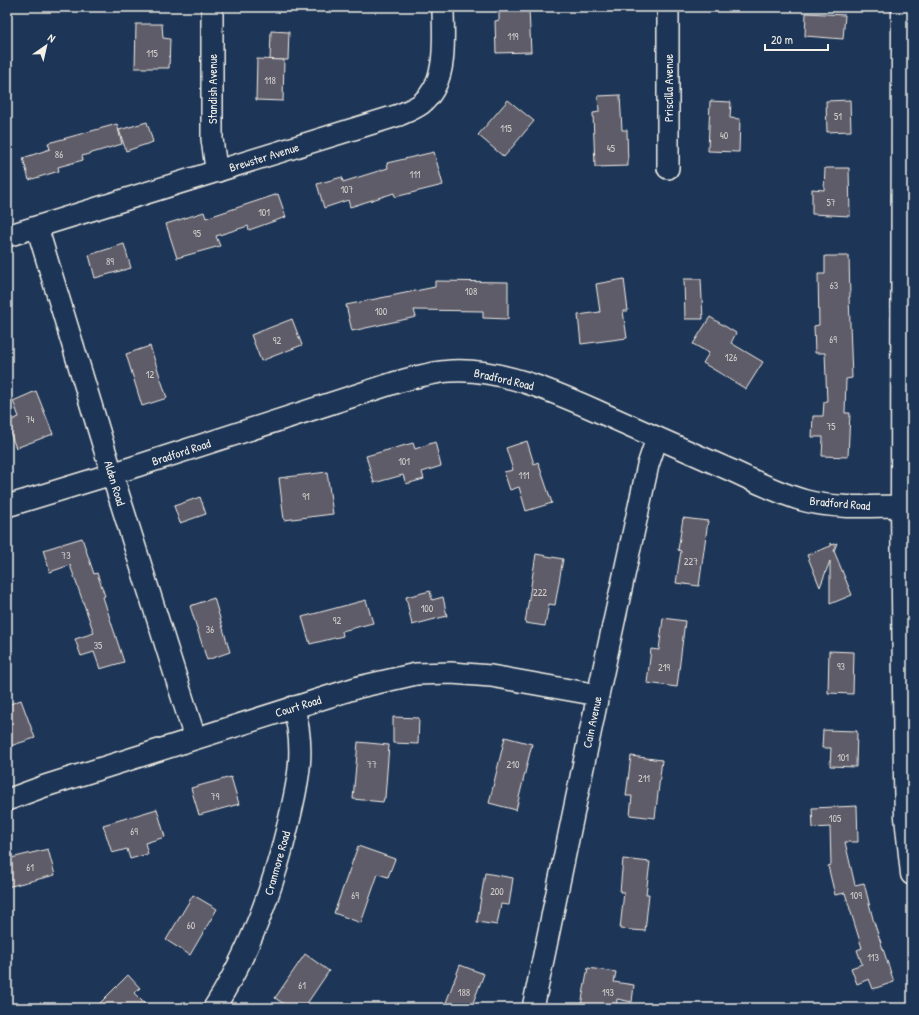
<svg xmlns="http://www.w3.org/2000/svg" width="919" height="1015" viewBox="0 0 919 1015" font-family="'Patrick Hand',sans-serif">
<rect width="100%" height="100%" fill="#1d3557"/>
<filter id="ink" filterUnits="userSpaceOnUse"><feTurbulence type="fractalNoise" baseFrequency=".025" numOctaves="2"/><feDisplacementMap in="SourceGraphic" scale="8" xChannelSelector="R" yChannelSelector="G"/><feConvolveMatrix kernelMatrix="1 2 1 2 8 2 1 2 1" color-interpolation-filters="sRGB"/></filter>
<g filter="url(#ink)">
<!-- building -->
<g fill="#5e5c6a" stroke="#f4f1e8">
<polygon points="529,9 531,52 496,53 495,21 499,20 499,10"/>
<polygon points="806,13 845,15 843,39 805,36"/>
<polygon points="136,24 162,24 163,38 170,39 169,68 135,68"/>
<polygon points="271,31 289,32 288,60 270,60"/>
<polygon points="257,59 284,60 283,101 256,100"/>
<polygon points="620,95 622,130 627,130 628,166 595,167 593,113 599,112 598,96"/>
<polygon points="508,100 534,121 504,157 478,135"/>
<polygon points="850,100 851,131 827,132 826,101"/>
<polygon points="710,101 731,102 730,118 740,119 739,152 708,151"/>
<polygon points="147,122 153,142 126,151 119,130"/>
<polygon points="117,124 122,144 82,156 83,160 58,167 59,171 29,180 23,158 50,149 48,143"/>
<polygon points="434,152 443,185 395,197 394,193 350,207 348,200 324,208 317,184 342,177 343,182 388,168 387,163"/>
<polygon points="825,168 849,168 850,216 812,214 812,189 824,190"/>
<polygon points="278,194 286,217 249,230 248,226 216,236 220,246 177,258 166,224 204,212 206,218"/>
<polygon points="124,244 131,268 95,278 89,255"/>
<polygon points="825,256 849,256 850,297 849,297 852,378 846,379 845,413 850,413 848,457 822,456 823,437 812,437 813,416 823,416 824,402 827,402 825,353 815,353 814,326 819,325 818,274 825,274"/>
<polygon points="624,279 628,311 623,311 627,338 581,344 578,315 600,312 596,284"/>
<polygon points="684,279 701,279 703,319 685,319"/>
<polygon points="435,281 508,282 508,319 483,318 483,311 414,310 416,317 352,331 346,305 435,287"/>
<polygon points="710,317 736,333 731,343 763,362 746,389 703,363 709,353 693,344"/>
<polygon points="292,319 302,345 261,361 251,335"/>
<polygon points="150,346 167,398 142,406 126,354"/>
<polygon points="36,391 53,434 16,448 7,425 7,422 19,417 13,401"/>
<polygon points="527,441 534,464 538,462 552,503 526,511 519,487 510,490 504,472 513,470 506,448"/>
<polygon points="435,442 441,466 422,472 424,479 406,484 403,475 374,483 366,456 413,443 415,449"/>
<polygon points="327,472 333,514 284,520 279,478"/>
<polygon points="200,497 206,514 180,523 174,506"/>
<polygon points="683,518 708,521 699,586 676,583 681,551 678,550"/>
<polygon points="82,538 94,574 97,573 105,596 103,597 124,662 100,669 94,652 81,656 75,639 94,633 70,565 50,572 43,550"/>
<polygon points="831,543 832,545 837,543 834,551 852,595 830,604 830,561 820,587 807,555 831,546"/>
<polygon points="536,554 563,559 555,605 549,604 545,626 525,623"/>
<polygon points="430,591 432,600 443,597 447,616 412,625 406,597"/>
<polygon points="214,598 230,652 207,660 190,606"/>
<polygon points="366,600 373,623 342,631 343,636 310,644 302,617"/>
<polygon points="663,618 685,621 677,687 647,683 651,649 659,650"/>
<polygon points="829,651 854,652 853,694 828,693"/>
<polygon points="21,700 35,738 7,747 7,705"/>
<polygon points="393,717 419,718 418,744 393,743"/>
<polygon points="823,730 857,731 856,767 830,766 831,748 822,748"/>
<polygon points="505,737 532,744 516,810 489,803"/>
<polygon points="358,742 389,745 385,798 384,798 383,802 353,799"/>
<polygon points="631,756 662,760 655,818 630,815 632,796 626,796"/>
<polygon points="231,777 239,804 199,815 191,788"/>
<polygon points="857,806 858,842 845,842 855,885 864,883 873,919 894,982 873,989 869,979 857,984 851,968 862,964 857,950 862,948 845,893 835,895 828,866 831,865 830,827 813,828 812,808"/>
<polygon points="157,809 165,837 145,843 148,854 130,859 127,849 112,853 103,825"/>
<polygon points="358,846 395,859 388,877 378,874 361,923 334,913"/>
<polygon points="48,849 55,875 7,887 7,859"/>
<polygon points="623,859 650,862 646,894 649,894 645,931 620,929 624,892 620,892"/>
<polygon points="485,873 513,878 509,905 501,904 497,925 477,922"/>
<polygon points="193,895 217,909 190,955 166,940"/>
<polygon points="305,954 329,971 304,1008 290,1008 275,998"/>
<polygon points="460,965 484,974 471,1008 444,1008"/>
<polygon points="588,968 616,972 614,982 634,985 632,1002 617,999 616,1008 593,1008 581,1005"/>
<polygon points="128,975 140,988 134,993 149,1008 95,1008"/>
</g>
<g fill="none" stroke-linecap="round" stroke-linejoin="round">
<defs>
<g id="minor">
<polyline points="212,7 212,139 215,161 218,171"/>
<polyline points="668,168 668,7"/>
<polyline points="37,227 112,474 195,738"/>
<path d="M7 236 399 115C406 112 414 109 421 104 449 82 443 38 443 7"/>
<path d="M7 506 112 474 397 382C415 377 433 372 451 371 499 368 552 391 595 410 639 430 683 449 728 469 753 480 779 494 806 501 837 509 871 506 902 506"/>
<polyline points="7,800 45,786 359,687 416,674 451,673 491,676 598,695"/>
<path d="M214 1008C249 953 272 892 287 829 297 787 307 750 293 707"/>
<polyline points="533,1008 598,695 648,465 657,438"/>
</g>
<polyline id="tertiary" points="903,7 902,506 905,777 906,817 912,874"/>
</defs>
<!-- minor casing -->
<use href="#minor" stroke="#f4f1e8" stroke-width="24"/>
<!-- tertiary casing -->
<use href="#tertiary" stroke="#f4f1e8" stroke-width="25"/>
<!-- minor -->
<use href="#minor" stroke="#1d3557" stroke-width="21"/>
<!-- tertiary -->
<use href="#tertiary" stroke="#1d3557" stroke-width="22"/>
</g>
</g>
<g text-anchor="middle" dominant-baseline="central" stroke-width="3" stroke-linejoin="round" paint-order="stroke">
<!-- number labels -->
<g font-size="10" fill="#ceccc8">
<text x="513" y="36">119</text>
<text x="152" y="53">115</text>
<text x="270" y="80">118</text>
<text x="838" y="116">51</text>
<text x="506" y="128">115</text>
<text x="724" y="135">40</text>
<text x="611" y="148">45</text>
<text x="59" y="154">86</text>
<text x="415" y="174">111</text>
<text x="347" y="189">107</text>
<text x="831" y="202">57</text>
<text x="264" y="212">101</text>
<text x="197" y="233">95</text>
<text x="110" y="261">89</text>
<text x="834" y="285">63</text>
<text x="471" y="291">108</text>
<text x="381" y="311">100</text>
<text x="833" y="339">69</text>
<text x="277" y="340">92</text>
<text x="731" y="357">126</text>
<text x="150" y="374">12</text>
<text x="30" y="419">74</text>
<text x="831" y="426">75</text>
<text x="404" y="461">101</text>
<text x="524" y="475">111</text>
<text x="306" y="496">91</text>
<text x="66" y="555">73</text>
<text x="691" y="561">227</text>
<text x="540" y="592">222</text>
<text x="427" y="608">100</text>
<text x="337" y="620">92</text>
<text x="210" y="629">36</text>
<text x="98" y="645">35</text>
<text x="841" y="666">93</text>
<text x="664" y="667">219</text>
<text x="843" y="757">101</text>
<text x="372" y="764">77</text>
<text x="513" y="764">210</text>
<text x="644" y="778">211</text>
<text x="215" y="796">79</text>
<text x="835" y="818">105</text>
<text x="134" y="831">69</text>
<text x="30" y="867">61</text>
<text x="497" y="891">200</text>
<text x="355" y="895">69</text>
<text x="856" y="895">109</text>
<text x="191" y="925">60</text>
<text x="873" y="957">113</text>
<text x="302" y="985">61</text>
<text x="464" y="992">188</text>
<text x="608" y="992">193</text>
</g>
<!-- street labels -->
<g font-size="12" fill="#f4f1e8" stroke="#1d3557">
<text transform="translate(668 88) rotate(-90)">Priscilla Avenue</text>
<text transform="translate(212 89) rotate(-90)">Standish Avenue</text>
<text transform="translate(264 157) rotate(-17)">Brewster Avenue</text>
<text transform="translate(504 379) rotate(13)">Bradford Road</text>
<text transform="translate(181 452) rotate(-18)">Bradford Road</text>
<text transform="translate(115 483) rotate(73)">Alden Road</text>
<text transform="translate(840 503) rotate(5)">Bradford Road</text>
<text transform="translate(298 706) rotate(-17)">Court Road</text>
<text transform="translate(592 722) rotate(-78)">Cain Avenue</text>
<text transform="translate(277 863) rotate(-74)">Cranmore Road</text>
</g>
</g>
<!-- margin -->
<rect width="919" height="1015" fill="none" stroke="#1d3557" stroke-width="24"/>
<rect x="12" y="12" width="895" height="991" fill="none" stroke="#f4f1e8" stroke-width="1.5" filter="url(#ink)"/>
<!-- north arrow -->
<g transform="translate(46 46) rotate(34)" stroke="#1d3557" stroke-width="3" paint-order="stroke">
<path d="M0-3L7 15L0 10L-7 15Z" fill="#f4f1e8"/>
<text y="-6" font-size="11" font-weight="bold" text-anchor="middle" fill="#f4f1e8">N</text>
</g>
<!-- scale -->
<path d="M765 44v6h63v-6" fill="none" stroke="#f4f1e8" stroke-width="2"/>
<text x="771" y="44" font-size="12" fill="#f4f1e8" stroke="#1d3557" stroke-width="3" paint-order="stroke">20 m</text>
</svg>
